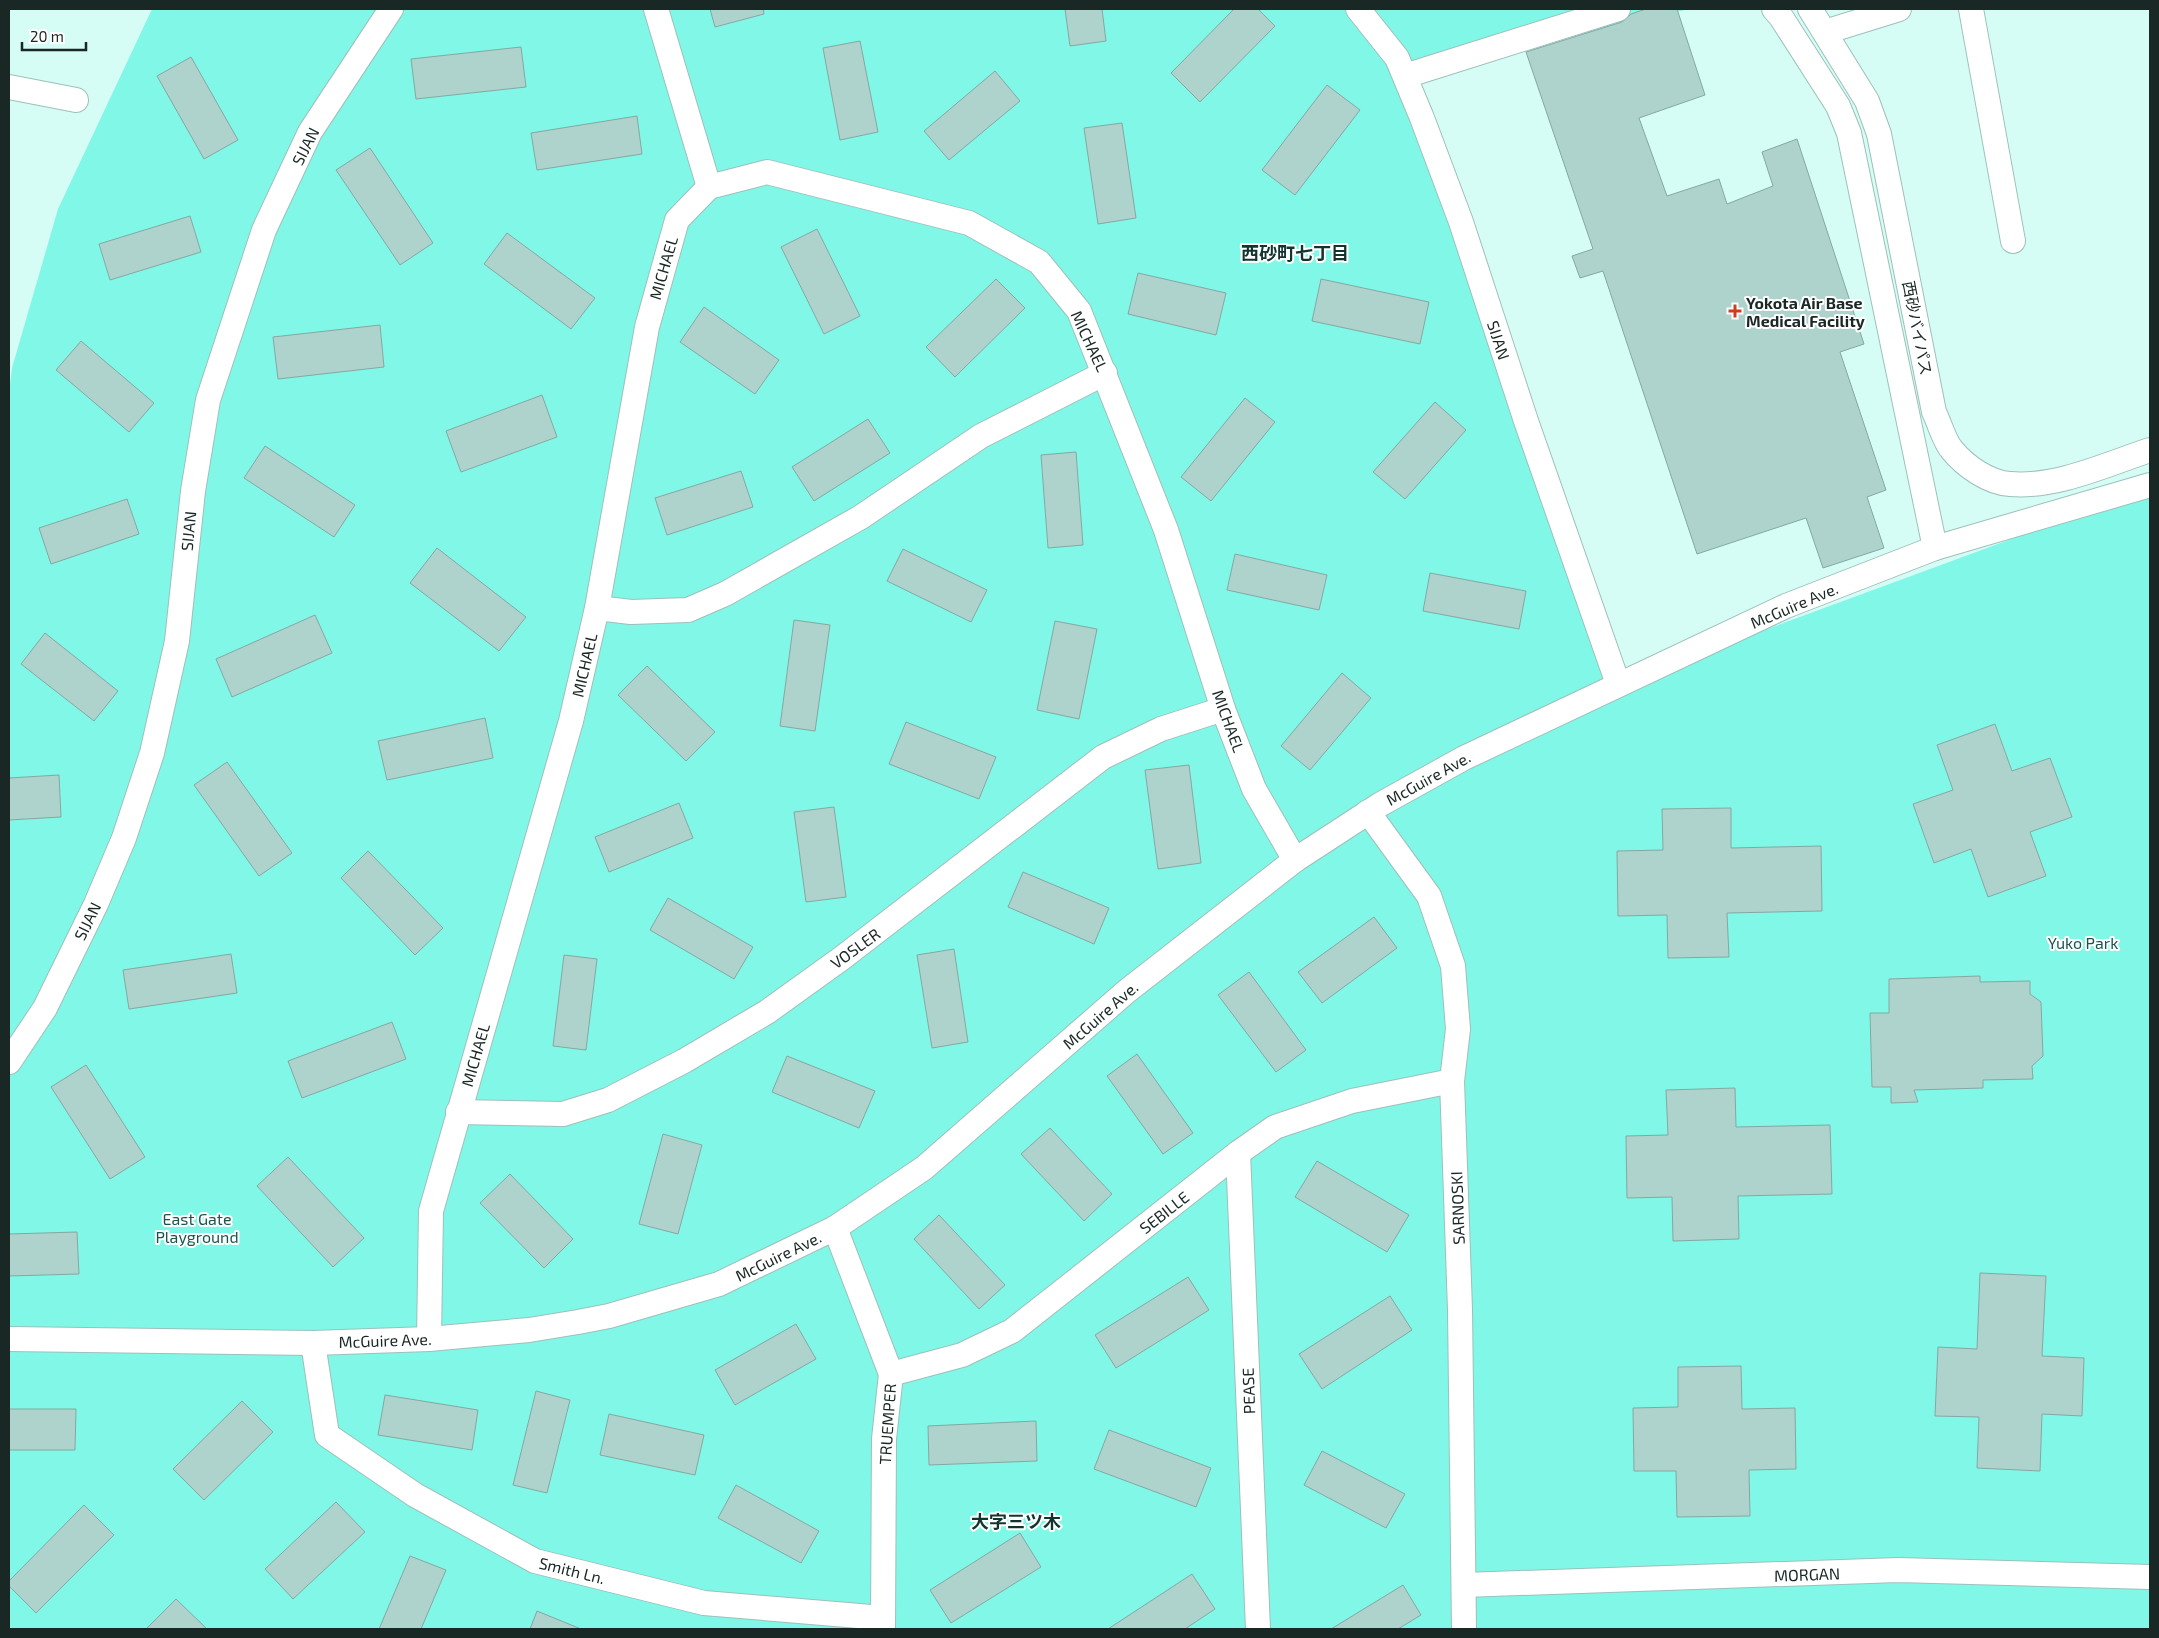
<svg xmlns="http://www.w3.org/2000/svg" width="2159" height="1638" viewBox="0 0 2159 1638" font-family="'Exo 2','Noto Sans JP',sans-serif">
<rect width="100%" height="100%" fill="#d5fcf5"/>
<!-- green -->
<polygon fill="#81f7e7" points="152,9 1689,9 1411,74 1618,684 2150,488 2150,1629 9,1629 9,393 12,368 58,209"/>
<!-- building -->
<g fill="#aed3cd" stroke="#84a8a2">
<polygon points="710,9 763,9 764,14 715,27"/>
<polygon points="1065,9 1102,9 1106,41 1070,46"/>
<polygon points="1234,9 1258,9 1275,26 1200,102 1171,73"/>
<polygon points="1646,9 1677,9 1705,95 1639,118 1667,196 1719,179 1727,204 1773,186 1762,152 1797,139 1864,344 1840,352 1886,490 1867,497 1884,548 1823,568 1806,518 1697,554 1603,271 1580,278 1572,256 1593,249 1526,52 1622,22 1631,14"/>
<polygon points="860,41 878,132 840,140 823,48"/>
<polygon points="521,47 526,87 416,99 411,59"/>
<polygon points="191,57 238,140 204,159 157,76"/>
<polygon points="995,71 1020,101 949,160 924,131"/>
<polygon points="1327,85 1360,110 1295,195 1262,170"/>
<polygon points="637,116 642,154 537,170 531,133"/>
<polygon points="1122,123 1136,218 1098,224 1084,128"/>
<polygon points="370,148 433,243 400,265 336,170"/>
<polygon points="190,216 201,252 110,280 99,244"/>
<polygon points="817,229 860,316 824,334 781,247"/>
<polygon points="507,233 595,298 571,329 484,264"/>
<polygon points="1138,273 1226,293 1216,335 1128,314"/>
<polygon points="996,279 1025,308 955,377 926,347"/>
<polygon points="1321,279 1429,302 1420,344 1312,321"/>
<polygon points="704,307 779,360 755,394 680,342"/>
<polygon points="380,325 384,367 278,379 273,337"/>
<polygon points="81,341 154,403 129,432 56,370"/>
<polygon points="542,395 557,437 461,472 446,431"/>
<polygon points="1245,398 1275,422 1211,501 1181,477"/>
<polygon points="1435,402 1466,430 1405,499 1373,472"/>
<polygon points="868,419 890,453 814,501 792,467"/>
<polygon points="265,446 355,505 334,537 244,478"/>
<polygon points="1076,452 1083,545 1048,548 1041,455"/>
<polygon points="741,471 753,507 667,535 655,498"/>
<polygon points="127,499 139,534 51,564 39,528"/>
<polygon points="437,548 526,617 499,651 410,583"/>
<polygon points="903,549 987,590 971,622 887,581"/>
<polygon points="1235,554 1327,575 1319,610 1227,590"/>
<polygon points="1430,573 1526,591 1519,629 1423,611"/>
<polygon points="315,615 332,653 232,697 216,659"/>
<polygon points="794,620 830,625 815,731 780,726"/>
<polygon points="1055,621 1097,629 1079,719 1037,710"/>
<polygon points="45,633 118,691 94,721 21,664"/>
<polygon points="647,666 715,732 686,761 618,695"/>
<polygon points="1342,673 1371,698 1310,770 1281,746"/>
<polygon points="485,718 493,758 387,780 378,741"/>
<polygon points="906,722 996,757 979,799 889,764"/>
<polygon points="1995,724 2012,771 2050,758 2072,817 2030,832 2046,876 1988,897 1971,849 1934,863 1913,804 1953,790 1937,745"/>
<polygon points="227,762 292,853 259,876 194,785"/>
<polygon points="1189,765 1201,863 1158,869 1145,770"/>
<polygon points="59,775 61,817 9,820 9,778"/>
<polygon points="679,803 693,838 609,872 595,837"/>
<polygon points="834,807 846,897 806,902 794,812"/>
<polygon points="1731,808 1731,848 1821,846 1822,911 1727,913 1729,957 1668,958 1667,915 1618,916 1617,851 1663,850 1662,809"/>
<polygon points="368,851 443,928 415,955 341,878"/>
<polygon points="1023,872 1109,908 1094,944 1008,907"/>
<polygon points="668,898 753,947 734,979 650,930"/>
<polygon points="1374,917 1397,948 1322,1003 1298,972"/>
<polygon points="954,949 968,1042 932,1048 917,955"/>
<polygon points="231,954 237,993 129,1009 123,970"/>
<polygon points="564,955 597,959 586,1050 553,1046"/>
<polygon points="1249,972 1306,1050 1276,1072 1218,995"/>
<polygon points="1980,976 1980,982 2030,981 2030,994 2041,1002 2043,1056 2032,1066 2033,1079 1983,1080 1983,1088 1914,1090 1918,1102 1891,1103 1891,1087 1872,1087 1870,1013 1889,1013 1889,979"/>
<polygon points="392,1022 406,1059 302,1098 288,1061"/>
<polygon points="1137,1054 1193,1133 1163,1154 1107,1076"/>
<polygon points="787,1056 875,1091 859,1128 772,1092"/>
<polygon points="86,1065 145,1157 110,1179 51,1087"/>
<polygon points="1735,1088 1736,1127 1830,1125 1832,1194 1738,1196 1739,1239 1673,1241 1672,1197 1627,1198 1626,1136 1668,1135 1666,1090"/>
<polygon points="1050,1128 1112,1194 1084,1221 1021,1154"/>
<polygon points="663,1134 702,1145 678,1234 639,1224"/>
<polygon points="288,1157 364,1238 333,1267 257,1186"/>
<polygon points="1317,1161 1409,1215 1387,1252 1295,1197"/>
<polygon points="510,1174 573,1239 544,1268 480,1203"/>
<polygon points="939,1215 1005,1285 979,1309 914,1239"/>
<polygon points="77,1232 79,1274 9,1276 9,1234"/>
<polygon points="1980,1273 2046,1276 2042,1356 2084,1358 2082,1416 2042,1414 2040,1471 1977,1468 1979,1417 1935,1416 1938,1347 1977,1349"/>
<polygon points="1188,1277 1209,1310 1116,1368 1095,1335"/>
<polygon points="1390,1296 1412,1330 1322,1389 1299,1354"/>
<polygon points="796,1324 816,1359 735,1405 715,1370"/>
<polygon points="1741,1366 1742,1409 1795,1408 1796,1469 1749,1470 1750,1516 1677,1517 1676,1471 1634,1471 1633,1408 1678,1407 1678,1367"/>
<polygon points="536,1391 570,1400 547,1493 513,1485"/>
<polygon points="385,1395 478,1410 472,1450 378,1435"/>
<polygon points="242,1401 273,1432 204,1500 173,1469"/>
<polygon points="9,1409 76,1409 75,1450 9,1450"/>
<polygon points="609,1414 704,1435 695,1475 600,1455"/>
<polygon points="1036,1421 1037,1461 929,1465 928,1426"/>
<polygon points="1109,1430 1211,1468 1196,1507 1094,1469"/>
<polygon points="1322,1451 1405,1494 1386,1528 1304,1485"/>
<polygon points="736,1485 819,1531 801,1563 718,1518"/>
<polygon points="336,1502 365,1532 293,1599 265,1569"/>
<polygon points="84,1505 114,1535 36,1613 9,1586 9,1581"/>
<polygon points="1020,1533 1041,1567 951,1623 930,1590"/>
<polygon points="410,1556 446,1570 421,1629 379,1629"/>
<polygon points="1192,1574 1215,1609 1185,1629 1108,1629"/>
<polygon points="1403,1585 1421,1615 1398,1629 1331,1629"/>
<polygon points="176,1599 207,1629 146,1629"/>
<polygon points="537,1611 581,1629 530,1629"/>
</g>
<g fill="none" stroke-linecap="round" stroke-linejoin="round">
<defs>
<g id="minor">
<polyline points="656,9 709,187"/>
<polyline points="1358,9 1397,58 1422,118 1461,222 1526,421 1618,684"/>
<polyline points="1774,9 1781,17 1838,106 1849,133 1935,548"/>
<path d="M1810 9 1867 101 1879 134 1934 412C1940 424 1944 441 1952 450 1965 466 1989 483 2010 484 2057 488 2107 464 2150 450"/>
<polyline points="1971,9 2013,241"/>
<polyline points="1825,32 1899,9"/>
<polyline points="1405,76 1618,9"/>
<polyline points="9,87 76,100"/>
<polyline points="597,608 631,612 688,610 725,594 861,517 981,436 1105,373"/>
<polyline points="1368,812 1429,896 1453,966 1458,1029 1452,1081 1460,1310 1464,1629"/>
<polyline points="9,1062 45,1008 96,904 124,838 152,753 177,641 193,491 208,400 264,230 310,132 391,9"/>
<polyline points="458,1112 563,1114 608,1100 684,1061 767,1012 842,958 1103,757 1161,729 1223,709"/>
<polyline points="1238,1153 1258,1629"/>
<polyline points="835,1228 891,1374 884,1439 883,1629"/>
<polyline points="9,1339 313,1343 429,1339 529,1330 578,1322 609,1316 719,1284 835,1228 924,1168 1127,991 1295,860 1381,804 1464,758 1786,606 1935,548 2150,485"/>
<polyline points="429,1339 431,1211 571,721 597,608 647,327 677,220 709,187 767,172 969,223 1039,262 1079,311 1166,530 1223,709 1254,789 1295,860"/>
<polyline points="313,1343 327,1435 415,1495 535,1561 704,1603 883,1618"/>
<polyline points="891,1374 962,1355 1012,1331 1238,1153 1275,1127 1352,1101 1452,1081"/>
<polyline points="1464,1585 1898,1570 2150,1577"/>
</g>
</defs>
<!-- minor casing -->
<use href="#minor" stroke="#9cc1ba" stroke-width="26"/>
<!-- minor -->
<use href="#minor" stroke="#fff" stroke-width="24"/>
</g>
<!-- markers -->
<path fill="#ca3f22" stroke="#fff" stroke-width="2" d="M1732.5 303.5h5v5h5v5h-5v5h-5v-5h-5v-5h5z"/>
<g text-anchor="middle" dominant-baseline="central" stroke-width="4" stroke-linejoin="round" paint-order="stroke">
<!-- street labels -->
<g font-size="16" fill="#192725" stroke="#fff">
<text transform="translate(305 146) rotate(-63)">SIJAN</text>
<text transform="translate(663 268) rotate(-74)">MICHAEL</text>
<text transform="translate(1918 328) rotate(79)">西砂バイパス</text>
<text transform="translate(1499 340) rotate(72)">SIJAN</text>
<text transform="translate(1090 341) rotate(65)">MICHAEL</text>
<text transform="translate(188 531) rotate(-84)">SIJAN</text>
<text transform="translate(1794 605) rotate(-23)">McGuire Ave.</text>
<text transform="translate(584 665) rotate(-77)">MICHAEL</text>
<text transform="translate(1229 721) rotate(70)">MICHAEL</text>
<text transform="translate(1428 778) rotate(-29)">McGuire Ave.</text>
<text transform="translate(87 921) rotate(-64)">SIJAN</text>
<text transform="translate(855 948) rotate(-36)">VOSLER</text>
<text transform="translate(1100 1015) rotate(-41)">McGuire Ave.</text>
<text transform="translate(475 1055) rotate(-74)">MICHAEL</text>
<text transform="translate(1457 1208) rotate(-92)">SARNOSKI</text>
<text transform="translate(1164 1212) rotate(-38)">SEBILLE</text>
<text transform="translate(778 1256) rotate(-26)">McGuire Ave.</text>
<text transform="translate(385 1340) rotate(-2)">McGuire Ave.</text>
<text transform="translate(1248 1391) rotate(-92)">PEASE</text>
<text transform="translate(887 1424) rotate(-86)">TRUEMPER</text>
<text transform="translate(572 1570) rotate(14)">Smith Ln.</text>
<text transform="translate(1807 1574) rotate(-2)">MORGAN</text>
</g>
<!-- poi labels -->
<g font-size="16" font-weight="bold" fill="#192725" stroke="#fff" text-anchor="start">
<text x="1746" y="302">Yokota Air Base<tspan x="1746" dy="18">Medical Facility</tspan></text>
</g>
<!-- park labels -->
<g font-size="16" fill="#19554d" stroke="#fff">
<text x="2083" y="942">Yuko Park</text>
<text x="197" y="1218">East Gate<tspan x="197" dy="18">Playground</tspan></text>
</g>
<!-- neighbourhood labels -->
<g font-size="18" font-weight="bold" fill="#12342f" stroke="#fff">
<text x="1295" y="253">西砂町七丁目</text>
<text x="1016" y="1521">大字三ツ木</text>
</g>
</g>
<!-- border -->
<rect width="2159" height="1638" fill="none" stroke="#192725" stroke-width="20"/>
<!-- scale -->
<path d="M22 42v8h64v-8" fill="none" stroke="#192725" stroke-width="2.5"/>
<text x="30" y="42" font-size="15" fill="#192725" stroke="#ffffff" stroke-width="4" paint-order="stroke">20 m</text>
</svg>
